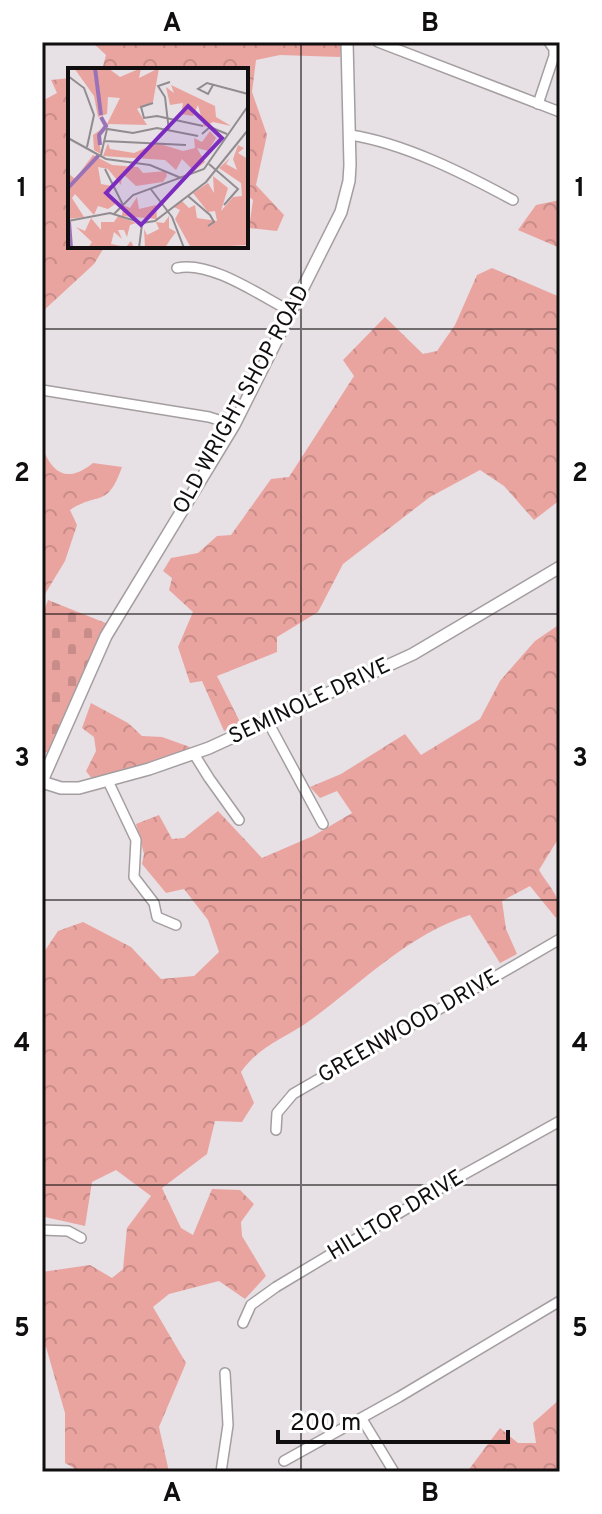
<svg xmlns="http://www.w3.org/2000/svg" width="602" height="1514" viewBox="0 0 602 1514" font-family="Overpass,sans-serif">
<defs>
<pattern id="forest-crowns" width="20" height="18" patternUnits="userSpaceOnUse" patternTransform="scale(2)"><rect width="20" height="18" fill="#eaa4a0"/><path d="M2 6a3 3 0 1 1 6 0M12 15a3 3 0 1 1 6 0" fill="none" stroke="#c88c89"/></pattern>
<pattern id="cemetery-stones" width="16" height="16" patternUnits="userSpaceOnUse" patternTransform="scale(2)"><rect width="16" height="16" fill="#eaa4a0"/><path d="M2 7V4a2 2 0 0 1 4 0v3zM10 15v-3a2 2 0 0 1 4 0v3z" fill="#c88c89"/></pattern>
</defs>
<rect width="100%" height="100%" fill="#e7e0e4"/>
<!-- forest -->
<g fill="url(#forest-crowns)">
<polygon points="92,42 342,42 340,57 280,55 256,60 252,92 267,135 256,185 284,215 277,231 249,228 253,200 246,194 246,70 102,70 106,55"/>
<polygon points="70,78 70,246 105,246 94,264 42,312 42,101 57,93 51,80"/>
<polygon points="560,200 560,248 518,230 536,205"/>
<polygon points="492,268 560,297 560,500 534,520 504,486 480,470 430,497 343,564 318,612 277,637 277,652 217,676 241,724 224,731 202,681 190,683 178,647 193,612 169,590 172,578 163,571 171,558 198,553 217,536 231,535 271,479 289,477 354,376 343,360 385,317 423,354 437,351 455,325 477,275"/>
<path d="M42 447C53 475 68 483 93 463L122 467C107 509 99 491 70 510L77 525 65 561 45 594H42Z"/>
<path d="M560 624V836L539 870C548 886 566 901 556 918L530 886 502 901 506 929 517 954 500 963 470 915C406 935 359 986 305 1024 279 1041 260 1046 241 1072L254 1103 242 1122 215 1121 207 1154 162 1188 181 1228 193 1235 212 1189 240 1190 254 1204 241 1222 242 1236 266 1276 245 1299 219 1281 169 1294 153 1307 186 1363 159 1427 169 1472H75L74 1468 65 1463V1413L46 1347 42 1346V1272L90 1265 112 1278 123 1269 127 1228 151 1196 116 1170 92 1182 85 1226 45 1217 42 1191V955L58 931 83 922 131 947 161 979 194 976 219 952 208 920 184 889 166 893 142 864 144 854 136 824 159 815 172 839 184 838 218 811 262 858 313 836 352 813 337 791 320 798 310 787 341 774 405 734 421 755 480 719 500 681 535 641Z"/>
<polygon points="91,703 128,723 142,736 162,737 190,747 183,752 92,779 86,771 96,751 94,737 82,728"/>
<polygon points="560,1399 560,1472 467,1472 500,1428 518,1443 536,1443 533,1423"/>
</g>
<!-- cemetery -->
<polygon fill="url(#cemetery-stones)" points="48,600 108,624 54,753 42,752 42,616"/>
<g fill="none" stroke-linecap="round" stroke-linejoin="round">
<defs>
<g id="minor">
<polyline points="378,42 560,112"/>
<polyline points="538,104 554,56 554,49 549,42"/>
<path d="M350 135C404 143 465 174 513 200"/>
<path d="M177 268C211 260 262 297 292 312"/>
<polyline points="42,390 209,417 234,425"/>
<polyline points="268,722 323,824"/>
<polyline points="194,754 209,778 239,820"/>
<polyline points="108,781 136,840 134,877 154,903 157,917 176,925"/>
<polyline points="276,1130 277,1113 293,1094 560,939"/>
<polyline points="42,1230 68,1231 81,1238"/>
<polyline points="243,1323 251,1305 276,1287 461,1176 560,1121"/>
<polyline points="362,1419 394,1472"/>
<polyline points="284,1461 399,1397 560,1301"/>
<polyline points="221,1472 228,1425 225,1373"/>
</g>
<g id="tertiary">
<polyline points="42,781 106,636 234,425 341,212 349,181 350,165 347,42"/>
<polyline points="42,782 61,788 79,788 149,769 209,748 413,654 560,567"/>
</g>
</defs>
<!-- minor casing -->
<use href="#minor" stroke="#a49ea1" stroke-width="12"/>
<!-- tertiary casing -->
<use href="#tertiary" stroke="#a49ea1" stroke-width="14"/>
<!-- minor -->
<use href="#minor" stroke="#fff" stroke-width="9"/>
<!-- tertiary -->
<use href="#tertiary" stroke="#fff" stroke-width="11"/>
</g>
<!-- grid -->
<path fill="none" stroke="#100e0f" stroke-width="2" stroke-opacity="0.55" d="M301 42V1472M42 329H560M42 614H560M42 900H560M42 1185H560"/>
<g text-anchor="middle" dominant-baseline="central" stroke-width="6" stroke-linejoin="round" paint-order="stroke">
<!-- street labels -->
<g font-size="22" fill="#100e0f" stroke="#fff">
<text transform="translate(242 400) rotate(-61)">OLD WRIGHT SHOP ROAD</text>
<text transform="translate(310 702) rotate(-25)">SEMINOLE DRIVE</text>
<text transform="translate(409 1027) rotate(-30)">GREENWOOD DRIVE</text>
<text transform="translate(396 1216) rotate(-31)">HILLTOP DRIVE</text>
</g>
</g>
<!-- overview -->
<g transform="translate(68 68)">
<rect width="180" height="180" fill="#e7e0e4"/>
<path d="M6 0H40L52 9 73 0 71 10 91 0 85 34 69 41 79 57 41 56 31 69 33 86 26 82 25 67 38 58 52 30 40 29 39 46 30 49 26 28ZM103 17 147 38 148 49 163 58 145 54 136 59 130 37 125 48 113 46 115 35 102 37 98 19 106 25ZM142 63 148 70 140 83 129 80 137 94 126 103 114 91 108 102 97 92 35 88 40 75 42 81 66 85 89 75 115 83 127 80 126 70 134 74ZM170 77 176 80 170 85 180 91V177L123 180 107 151 112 142 106 139 114 133 121 140 127 137 129 150 149 153 147 143 140 144 125 125 140 115 146 125 145 108 160 120 153 143 165 129 174 128 173 115 151 100 162 90 158 96 169 102 165 91ZM25 87 44 97 70 99 75 105 98 103 99 108 95 114 68 118 54 105 53 117 40 101 30 99 33 116 44 118 41 128 50 134 40 141 30 138 26 147 7 126 4 130 16 149 0 151V105L7 111ZM69 129 71 141 88 137 89 151 54 148 55 137 62 140ZM50 148 68 155 62 157 59 169 56 162H50L54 171 46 164 43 176 58 179 63 173 66 180H20L24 174 8 159 17 163 23 150 33 162V154H46ZM101 148V160L108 164 102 172 97 180H77L76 161 79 167 91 161 88 154 96 155Z" fill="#eaa4a0"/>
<path fill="none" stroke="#9a72b7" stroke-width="4" d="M27 0 33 47M32 77 31 67 38 58 33 49M0 120 31 87M1 154 3 180"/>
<path fill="none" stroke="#918c8f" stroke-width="2" d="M0 8 16 20 26 47 19 79M145 17 140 26 130 21 139 15 180 26M85 35 73 39 76 50 89 48 135 58M101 63 97 29 90 18 102 14M134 66 142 59 159 66M0 70 38 91 82 97 113 110M36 73 118 77M33 87 39 61 65 65 89 60 130 68M141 96 170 121 156 137M37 101 55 137M82 120 104 149 116 180M120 128 142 147 146 154 140 158M46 146 65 127 136 101 180 38M0 153 42 145 74 155 87 153 138 114 180 62M71 180 74 156"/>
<path fill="#7b2cbf" fill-opacity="0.15" stroke="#7b2cbf" stroke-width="4" d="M120 38 154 70 73 157 38 125Z"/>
<rect width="180" height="180" fill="none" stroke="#100e0f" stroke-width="4"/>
</g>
<!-- border -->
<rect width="602" height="1514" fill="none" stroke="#ffffff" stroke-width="88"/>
<!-- scale -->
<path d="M278 1430v12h230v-12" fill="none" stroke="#100e0f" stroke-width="4"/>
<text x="290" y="1430" font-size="24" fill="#100e0f" stroke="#ffffff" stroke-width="6" paint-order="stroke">200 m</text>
<rect x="44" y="44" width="514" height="1426" fill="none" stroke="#100e0f" stroke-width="3"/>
<g font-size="26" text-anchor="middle" font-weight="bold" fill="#100e0f">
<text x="172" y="31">A</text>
<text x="430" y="31">B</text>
<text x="22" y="196">1</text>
<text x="580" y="196">1</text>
<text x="22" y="481">2</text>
<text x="580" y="481">2</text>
<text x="22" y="766">3</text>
<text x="580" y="766">3</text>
<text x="22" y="1051">4</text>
<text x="580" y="1051">4</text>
<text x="22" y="1336">5</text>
<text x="580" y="1336">5</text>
<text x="172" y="1501">A</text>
<text x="430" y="1501">B</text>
</g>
</svg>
